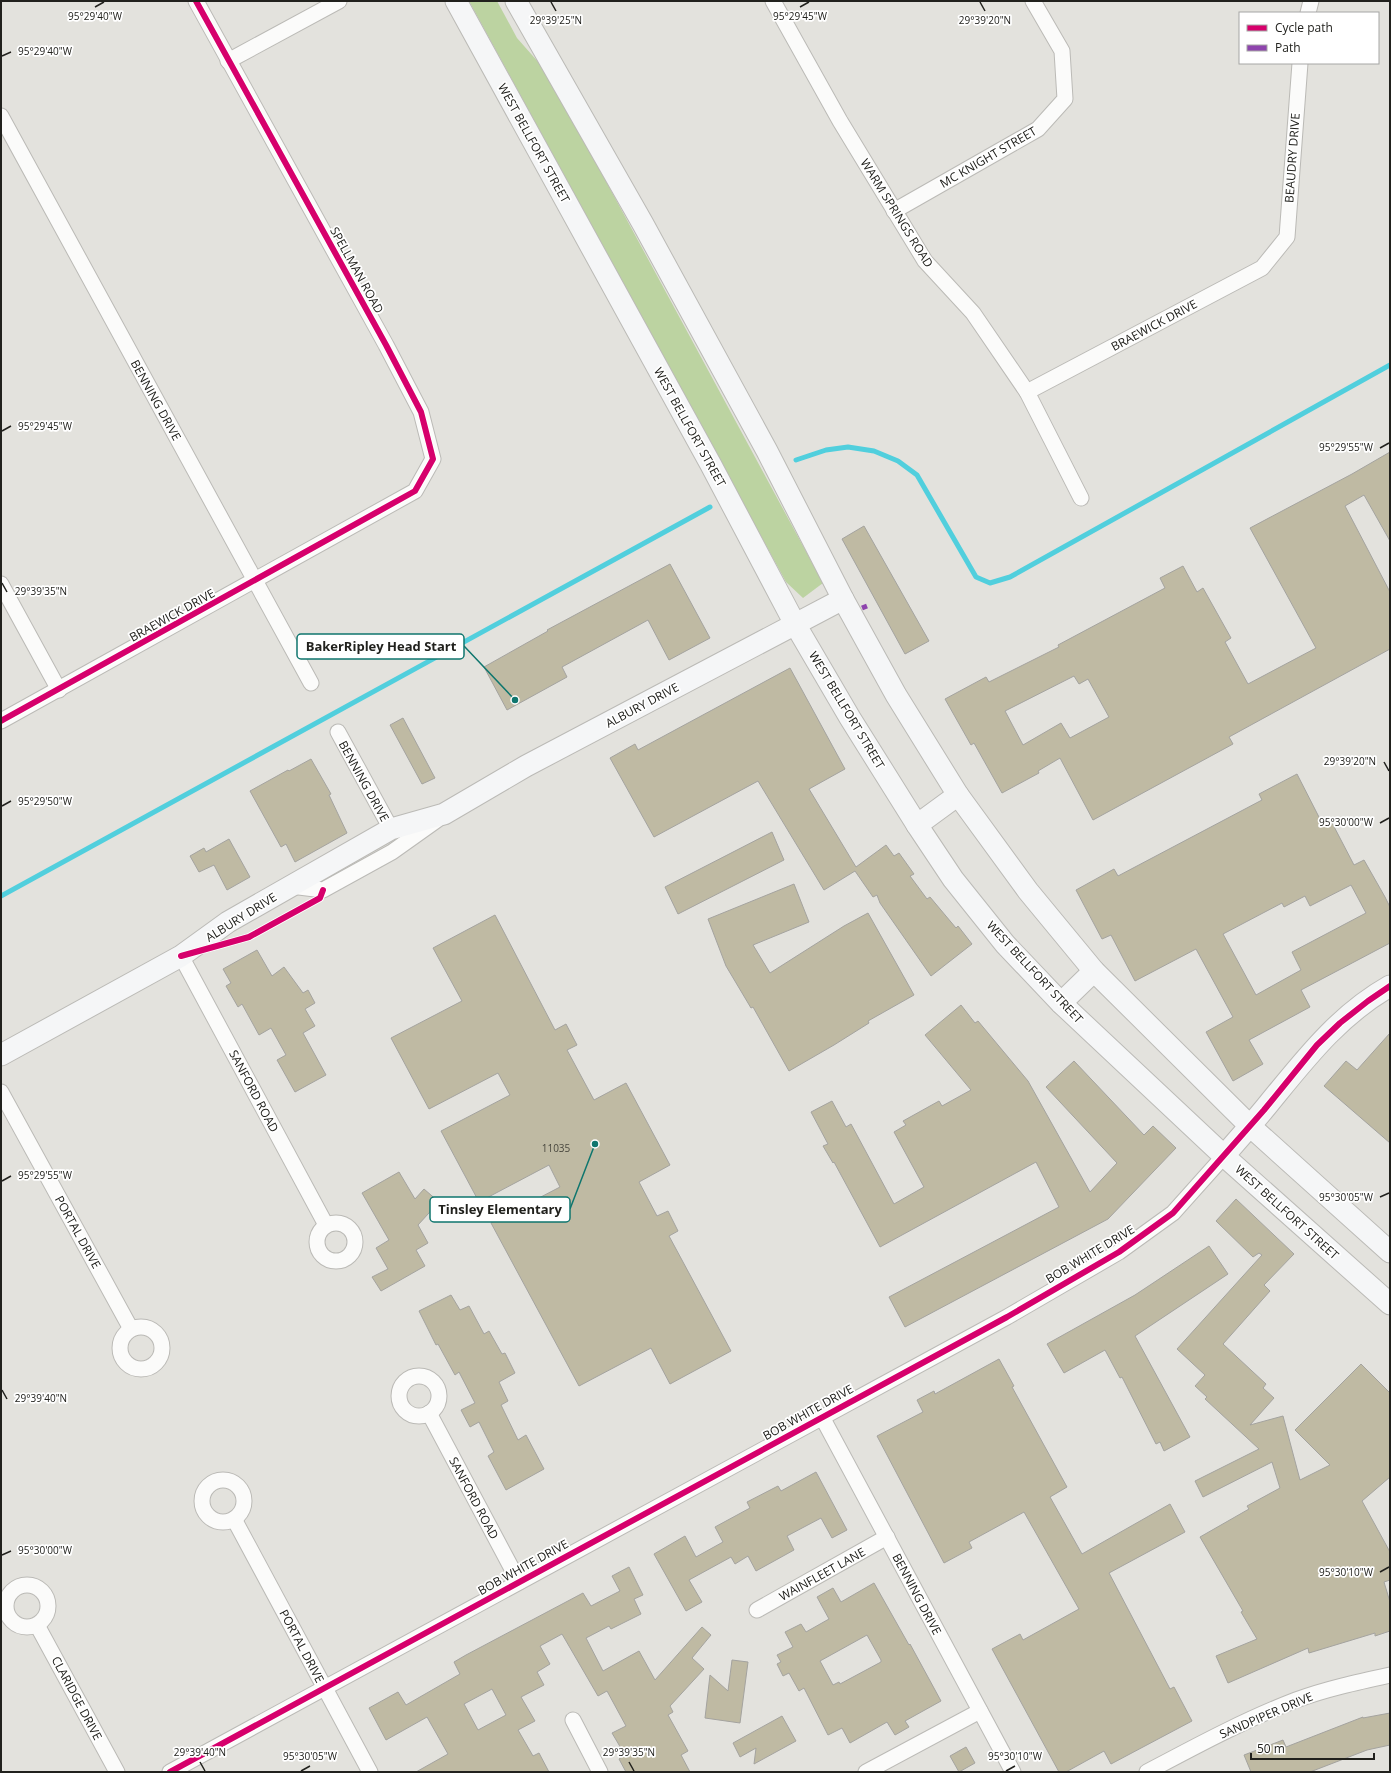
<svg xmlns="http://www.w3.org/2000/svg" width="1391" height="1773" viewBox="0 0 1391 1773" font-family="'Open Sans',sans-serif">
<rect width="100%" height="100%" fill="#e3e2dd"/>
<!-- green -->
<polygon fill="#bcd3a1" points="469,1 497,1 517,38 547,72 823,583 803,598 786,582"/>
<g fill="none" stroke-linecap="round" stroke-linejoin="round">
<!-- stream -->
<g stroke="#51cfdd" stroke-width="5">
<polyline points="796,460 826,450 848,447 874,451 898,461 917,475 976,577 990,583 1010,577 1390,365"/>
<polyline points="1,896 710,507"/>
</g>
</g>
<!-- building -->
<g fill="#bfbaa3" stroke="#a4a39f" fill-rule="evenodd">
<path d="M1390 452V541L1364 495 1345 506 1390 592V649L1229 737 1233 744 1093 820 1060 758 1038 771 1039 773 1002 793 974 743 971 745 945 699 986 677 989 682 1059 647 1058 645 1165 588 1160 578 1183 566 1197 592 1203 588 1231 638 1225 642 1248 684 1316 648 1250 528 1352 474ZM1074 676 1079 684 1088 679 1109 717 1070 738 1061 723 1023 745 1005 711Z"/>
<polygon points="864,526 929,641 905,654 842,539"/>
<polygon points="670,564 710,638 669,660 648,620 562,667 567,677 507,710 484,667 548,631 547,630"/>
<polygon points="790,668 845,769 809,789 856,867 886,845 894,856 899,853 914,874 910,876 927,899 930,897 956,928 958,926 972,944 931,976 880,903 877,895 873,897 855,871 824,890 758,781 654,837 610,758 635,744 638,750"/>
<polygon points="403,718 435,778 422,784 390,725"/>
<polygon points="311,759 331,794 329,795 347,833 295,862 286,844 281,847 250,791 288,770 289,771"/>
<path d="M1297 774 1321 821 1329 817 1354 865 1364 860 1385 897 1390 907V943L1301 990 1310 1007 1249 1040 1263 1064 1233 1081 1206 1032 1233 1017 1196 949 1135 981 1111 935 1102 939 1076 890 1114 869 1118 876 1262 800 1259 794ZM1351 885 1366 913 1292 952 1301 970 1256 995 1223 934 1282 903 1284 907 1305 896 1310 906Z"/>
<polygon points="772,832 784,860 678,914 665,887"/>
<polygon points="229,839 250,877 227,890 214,865 199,872 190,856 204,848 206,852"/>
<polygon points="794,884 809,922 753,945 770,973 844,926 868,913 914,995 868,1021 869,1023 834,1045 789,1071 753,1007 751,1008 726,966 708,919"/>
<polygon points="495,915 555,1030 566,1024 577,1045 567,1050 594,1100 626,1083 670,1165 639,1182 657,1216 668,1211 678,1231 669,1236 731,1351 670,1384 651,1348 579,1386 491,1223 560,1187 549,1165 479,1202 441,1131 510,1095 498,1073 429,1109 391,1038 462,1001 433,948"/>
<polygon points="257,950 272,976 284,967 303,993 308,990 315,1003 305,1009 315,1026 303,1033 326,1075 295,1092 277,1060 286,1055 271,1028 259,1035 242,1004 238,1007 226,986 231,983 223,969"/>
<polygon points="961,1005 975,1023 978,1021 1028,1081 1090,1192 1117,1163 1046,1087 1074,1061 1144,1135 1153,1126 1176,1148 1108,1219 905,1327 889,1297 1059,1207 1036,1162 880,1247 834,1162 833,1163 823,1146 828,1144 811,1112 832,1101 846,1127 851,1124 894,1204 924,1187 894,1132 906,1125 903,1121 939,1101 942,1106 971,1090 925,1035"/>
<polygon points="1390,1033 1390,1143 1324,1086 1346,1061 1357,1070"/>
<polygon points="399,1172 415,1199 424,1189 439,1202 418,1225 428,1243 416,1250 425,1266 381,1291 372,1277 388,1269 376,1248 389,1240 362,1193"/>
<polygon points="1236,1199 1294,1254 1264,1285 1270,1291 1223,1344 1266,1384 1263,1388 1274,1398 1250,1425 1283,1416 1300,1480 1330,1465 1295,1430 1361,1364 1390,1393 1390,1477 1362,1501 1390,1552 1390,1580 1384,1582 1390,1602 1390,1631 1375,1636 1375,1633 1309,1653 1308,1648 1228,1683 1216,1656 1257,1639 1241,1612 1243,1611 1200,1537 1249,1509 1247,1506 1280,1488 1272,1462 1203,1497 1195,1481 1259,1449 1205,1399 1207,1397 1195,1386 1205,1375 1177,1349 1262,1255 1259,1253 1253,1257 1216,1221"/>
<polygon points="1209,1246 1228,1274 1135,1336 1190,1437 1164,1451 1160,1442 1156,1444 1122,1377 1120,1378 1105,1350 1064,1373 1047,1344 1135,1295"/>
<polygon points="451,1295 460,1310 469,1306 484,1334 489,1331 502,1354 505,1353 515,1373 499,1382 508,1401 501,1405 518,1440 526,1435 544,1469 506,1490 488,1456 494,1452 479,1422 470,1427 461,1410 475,1403 459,1372 455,1375 438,1344 436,1345 419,1311"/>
<polygon points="999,1359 1014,1386 1012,1387 1067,1487 1050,1497 1082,1554 1170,1504 1185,1532 1109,1573 1170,1689 1174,1687 1192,1721 1111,1764 1104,1751 1066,1772 1059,1772 992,1649 1020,1634 1023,1640 1079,1609 1024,1512 969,1542 972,1548 944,1563 877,1436 923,1412 917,1400 934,1391 935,1394"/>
<polygon points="816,1472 847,1530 832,1538 821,1518 787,1536 794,1550 756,1571 748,1556 735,1564 731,1557 689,1580 702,1602 686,1611 654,1554 685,1536 696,1557 723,1542 715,1527 750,1508 747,1502 778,1486 781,1491"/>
<path d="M629 1567 643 1595 634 1599 641 1614 611 1629 609 1626 586 1638 603 1671 639 1651 655 1680 702 1627 711 1635 692 1658 704 1669 670 1706 673 1712 668 1715 688 1751 681 1755 690 1772H626L619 1759 625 1755 612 1733 626 1726 607 1691 598 1696 562 1634 540 1646 550 1664 537 1672 544 1685 521 1697 535 1721 518 1730 533 1756 539 1753 549 1772H416L448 1754 427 1717 386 1740 369 1708 398 1692 406 1705 460 1674 454 1662 466 1655 583 1593 591 1606 620 1591 612 1576ZM492 1689 506 1715 478 1730 464 1704Z"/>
<path d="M874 1583 909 1645 910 1644 941 1701 905 1721 909 1727 895 1735 887 1722 850 1743 842 1728 828 1735 804 1688 799 1691 789 1673 783 1676 777 1664 781 1662 777 1655 793 1647 785 1632 801 1624 806 1632 829 1619 817 1597 833 1588 841 1602ZM867 1635 881 1660V1662L840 1684 839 1682 833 1685 820 1661Z"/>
<polygon points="732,1660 748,1662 740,1723 705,1718 710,1675 728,1691"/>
<polygon points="1390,1713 1390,1745 1367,1750 1310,1772 1251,1772 1244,1755 1283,1740 1286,1747 1363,1717 1363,1718"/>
<polygon points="782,1716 796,1741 754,1764 756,1748 740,1757 733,1743"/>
<polygon points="966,1747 975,1763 959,1772 950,1756"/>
</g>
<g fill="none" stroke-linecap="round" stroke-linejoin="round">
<defs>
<g id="street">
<polyline points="773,1 840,121 925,261 973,313 1027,392 1081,498"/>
<polyline points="1308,13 1311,1"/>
<polyline points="228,61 339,1"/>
<polyline points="1,116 311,683"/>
<polyline points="894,211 1038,129 1065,99 1062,51 1033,1"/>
<polyline points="1027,392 1262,268 1287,237 1300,63"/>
<polyline points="1,584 59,690"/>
<polyline points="1,721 415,491 433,459 421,412 386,345 196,1"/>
<polyline points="338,732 391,829"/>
<polyline points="291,886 323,890 392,852 437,820"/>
<polyline points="181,956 326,1225"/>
<polyline points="1,1092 131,1329"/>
<circle cx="336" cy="1242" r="19"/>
<circle cx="141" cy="1348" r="21"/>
<circle cx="419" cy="1396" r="20"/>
<polyline points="429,1413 519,1582"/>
<polyline points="822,1417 1013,1772"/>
<circle cx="223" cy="1501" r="21"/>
<polyline points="234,1519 370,1772"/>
<circle cx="27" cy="1606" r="21"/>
<polyline points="757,1610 887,1537"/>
<polyline points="37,1625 117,1772"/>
<polyline points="573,1720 600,1772"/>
<polyline points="170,1772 1007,1317 1119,1252 1173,1213 1224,1156"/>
<polyline points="866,1772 980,1711"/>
<path d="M1147 1772C1196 1746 1244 1720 1296 1700 1326 1689 1358 1682 1390 1675"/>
</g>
<g id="secondary">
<polyline points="456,1 711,465 795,624 850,718 917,825 953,879 1005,944 1061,1003 1224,1156 1390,1304"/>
<polyline points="516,1 643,224 767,451 843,599 896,695 958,795 1028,891 1094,971 1250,1126 1390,1252"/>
<polyline points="917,825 958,795"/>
<polyline points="1061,1003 1094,971"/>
<polyline points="1,1055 181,956 228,922 391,829 444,814 526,766 843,599"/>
<path d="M1224 1156C1239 1138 1255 1121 1270 1102 1306 1058 1339 1015 1390 986"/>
</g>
</defs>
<!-- street casing -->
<use href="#street" stroke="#bbbab6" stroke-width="17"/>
<!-- secondary casing -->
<use href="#secondary" stroke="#bbbab6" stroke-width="23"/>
<!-- street -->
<use href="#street" stroke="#fbfbfa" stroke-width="15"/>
<!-- secondary -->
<use href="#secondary" stroke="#f5f6f7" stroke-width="21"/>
<!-- quiet -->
<polyline stroke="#8e44ad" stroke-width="5" stroke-dasharray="10 5" stroke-linecap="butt" points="862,608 867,606"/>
<defs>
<g id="cycleway">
<polyline points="1,721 415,491 433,459 421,412 386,345 196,1"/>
<polyline points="181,956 249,937 320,898 323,890"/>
<polyline points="170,1772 1007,1317 1119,1252 1173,1213 1264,1110 1317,1045 1340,1023 1368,1001 1390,986"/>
</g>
</defs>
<!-- cycleway casing -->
<use href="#cycleway" stroke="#fff" stroke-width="8"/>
<!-- cycleway -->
<use href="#cycleway" stroke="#d6006c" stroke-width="6"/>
</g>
<!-- ticks -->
<path fill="none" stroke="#21211d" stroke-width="1.5" d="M551 2 556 11M980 2 985 11M95 7 104 2M800 7 809 2M2 56 11 52M2 431 11 426M1380 448 1389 443M2 583 7 592M1384 762 1389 771M2 806 11 801M1380 823 1389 818M2 1181 11 1176M1380 1197 1389 1193M2 1390 7 1399M2 1555 11 1551M1380 1572 1389 1567M200 1762 205 1771M629 1762 634 1771M301 1771 310 1766M1006 1771 1015 1766"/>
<g text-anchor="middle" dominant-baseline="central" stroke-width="3.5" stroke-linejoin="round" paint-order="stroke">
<!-- number labels -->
<g font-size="10" fill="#48473e">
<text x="556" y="1148">11035</text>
</g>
<!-- street labels -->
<g font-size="12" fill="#21211d" stroke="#fff">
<text transform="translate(534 143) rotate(61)">WEST BELLFORT STREET</text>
<text transform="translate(988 157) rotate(-30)">MC KNIGHT STREET</text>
<text transform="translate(1292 158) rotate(-86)">BEAUDRY DRIVE</text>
<text transform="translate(897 213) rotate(58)">WARM SPRINGS ROAD</text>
<text transform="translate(357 270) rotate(61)">SPELLMAN ROAD</text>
<text transform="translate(1154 325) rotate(-28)">BRAEWICK DRIVE</text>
<text transform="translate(156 400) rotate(61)">BENNING DRIVE</text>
<text transform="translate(690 427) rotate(61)">WEST BELLFORT STREET</text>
<text transform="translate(172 615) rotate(-29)">BRAEWICK DRIVE</text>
<text transform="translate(642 705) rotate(-28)">ALBURY DRIVE</text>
<text transform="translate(847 710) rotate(59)">WEST BELLFORT STREET</text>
<text transform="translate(364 781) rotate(61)">BENNING DRIVE</text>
<text transform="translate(241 917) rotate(-32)">ALBURY DRIVE</text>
<text transform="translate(1035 972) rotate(47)">WEST BELLFORT STREET</text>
<text transform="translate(254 1091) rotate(62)">SANFORD ROAD</text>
<text transform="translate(1287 1212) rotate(42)">WEST BELLFORT STREET</text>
<text transform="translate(78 1232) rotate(61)">PORTAL DRIVE</text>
<text transform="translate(1090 1254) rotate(-31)">BOB WHITE DRIVE</text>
<text transform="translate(808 1412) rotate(-29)">BOB WHITE DRIVE</text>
<text transform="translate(474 1498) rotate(62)">SANFORD ROAD</text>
<text transform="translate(523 1567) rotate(-29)">BOB WHITE DRIVE</text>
<text transform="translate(822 1574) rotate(-29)">WAINFLEET LANE</text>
<text transform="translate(917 1594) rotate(62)">BENNING DRIVE</text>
<text transform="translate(302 1646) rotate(62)">PORTAL DRIVE</text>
<text transform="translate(77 1698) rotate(62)">CLARIDGE DRIVE</text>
<text transform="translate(1266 1715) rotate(-23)">SANDPIPER DRIVE</text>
</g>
</g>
<g font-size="10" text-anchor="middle" fill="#21211d" stroke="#fff" stroke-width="3.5" stroke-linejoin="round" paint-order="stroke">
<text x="95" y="20">95°29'40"W</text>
<text x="800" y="20">95°29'45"W</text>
<text x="556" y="24">29°39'25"N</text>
<text x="985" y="24">29°39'20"N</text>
<text x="45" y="55">95°29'40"W</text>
<text x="45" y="430">95°29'45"W</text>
<text x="1346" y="451">95°29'55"W</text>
<text x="41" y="595">29°39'35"N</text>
<text x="1350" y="765">29°39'20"N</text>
<text x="45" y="805">95°29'50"W</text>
<text x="1346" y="826">95°30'00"W</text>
<text x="45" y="1179">95°29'55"W</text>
<text x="1346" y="1201">95°30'05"W</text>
<text x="41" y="1402">29°39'40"N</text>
<text x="45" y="1554">95°30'00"W</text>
<text x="1346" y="1576">95°30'10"W</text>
<text x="200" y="1756">29°39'40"N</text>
<text x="629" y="1756">29°39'35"N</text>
<text x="310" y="1760">95°30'05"W</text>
<text x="1015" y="1760">95°30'10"W</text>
</g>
<!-- callouts -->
<path fill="none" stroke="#0f766e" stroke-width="1.5" d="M515 700L464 646M595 1144L570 1209"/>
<g fill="#0f766e" stroke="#fff" stroke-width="1.5">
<circle cx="515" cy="700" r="4"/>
<circle cx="595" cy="1144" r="4"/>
</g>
<g fill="#fff" stroke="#0f766e" stroke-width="1.5">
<rect x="297" y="634" width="167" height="25" rx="4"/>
<rect x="430" y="1197" width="140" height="25" rx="4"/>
</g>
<g font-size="13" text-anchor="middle" font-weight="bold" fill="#21211d">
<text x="381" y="651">BakerRipley Head Start</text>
<text x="500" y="1214">Tinsley Elementary</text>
</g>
<!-- border -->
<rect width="1391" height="1773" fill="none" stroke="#21211d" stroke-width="4"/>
<!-- legend -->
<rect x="1239" y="12" width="140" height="52" fill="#ffffff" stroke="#a6a6a5"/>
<rect x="1247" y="25" width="20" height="6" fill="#d6006c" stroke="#a6a6a5"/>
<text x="1275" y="32" font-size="12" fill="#21211d">Cycle path</text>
<rect x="1247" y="45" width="20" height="6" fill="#8e44ad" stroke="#a6a6a5"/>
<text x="1275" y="52" font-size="12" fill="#21211d">Path</text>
<!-- scale -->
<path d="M1251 1753v6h123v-6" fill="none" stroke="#21211d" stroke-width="2"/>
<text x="1257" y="1753" font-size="12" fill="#21211d" stroke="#ffffff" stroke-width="3" paint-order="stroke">50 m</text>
</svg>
